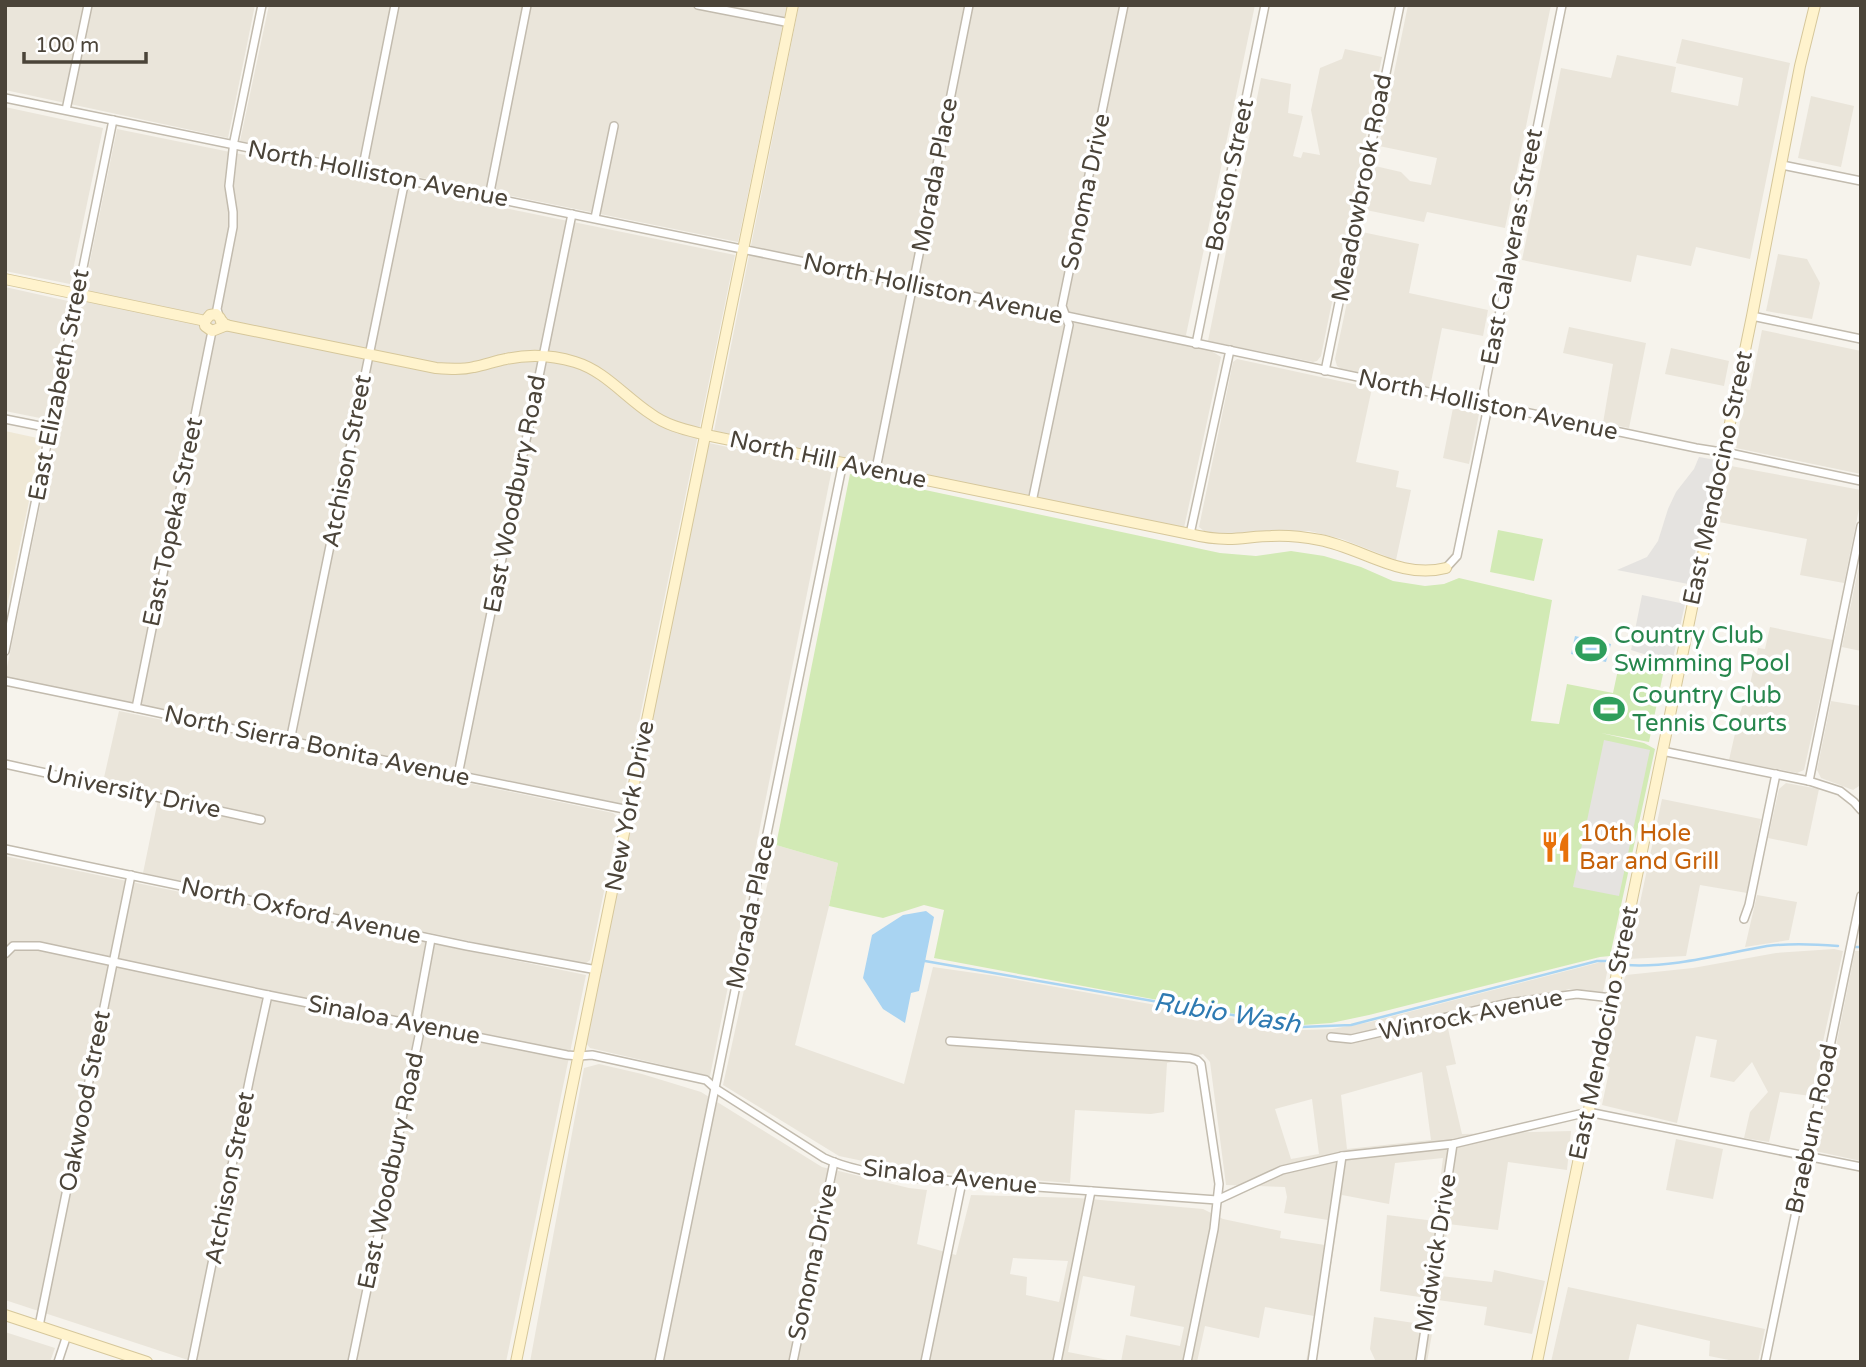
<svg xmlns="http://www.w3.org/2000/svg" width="1866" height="1367" viewBox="0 0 1866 1367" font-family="'Varela Round',sans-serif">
<rect width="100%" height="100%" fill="#f6f3ec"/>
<!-- residential -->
<g fill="#eae5da" fill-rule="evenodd">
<polygon points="5,5 255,5 228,138 5,90"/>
<polygon points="269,5 787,5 738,242 240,141"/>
<polygon points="799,5 1255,5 1186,335 1221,357 1184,528 714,431"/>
<polygon points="1408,5 1551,5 1505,228 1427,212 1424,222 1366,210 1375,166 1401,172 1410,181 1431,185 1437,158 1379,146"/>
<polygon points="1682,39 1790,63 1750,259 1696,247 1691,266 1637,255 1631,282 1522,260 1561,68 1611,78 1617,55 1676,67 1671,92 1738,106 1743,78 1676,63"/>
<polygon points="1345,49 1382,57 1321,356 1317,361 1313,362 1208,341 1261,78 1291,84 1288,113 1303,116 1293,156 1301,158 1303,152 1320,155 1311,110 1320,68 1342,59"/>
<polygon points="1811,96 1854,106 1841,167 1798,158"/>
<polygon points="5,107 103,128 70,284 5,271"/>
<polygon points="117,129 735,255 622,804 5,677"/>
<polygon points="1362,232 1419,244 1409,293 1488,310 1483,336 1442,328 1430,387 1341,369 1337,366 1335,359"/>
<polygon points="1778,254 1807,259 1820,283 1812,319 1766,311"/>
<polygon points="5,287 68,301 45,419 5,411"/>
<polygon points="1569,327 1646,343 1629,428 1603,423 1613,364 1563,353"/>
<polygon points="1762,330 1861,351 1861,474 1736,448 1745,389 1750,390"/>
<polygon points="1671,348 1729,361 1724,386 1665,374"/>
<polygon points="1237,359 1372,388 1356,462 1399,471 1396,487 1411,490 1396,560 1342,539 1309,531 1273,531 1223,534 1204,531 1199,527 1233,362"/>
<polygon points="1453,408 1479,414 1469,464 1443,458"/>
<polygon points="709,443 832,469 710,1076 590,1048 586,1043"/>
<polygon points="1731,466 1861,490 1861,499 1844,583 1800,575 1807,539 1719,522"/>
<polygon points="1861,556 1861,651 1842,647"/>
<polygon points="1770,627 1833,640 1804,770 1797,773 1729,760 1739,716 1750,684 1758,648 1765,649"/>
<polygon points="1831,701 1861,706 1861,776 1859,786 1853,790 1821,778 1817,770"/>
<polygon points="119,711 613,813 619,818 590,960 584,965 143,873 159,795 103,782"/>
<polygon points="1786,783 1819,789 1807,846 1768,838 1779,789"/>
<polygon points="1662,799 1761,819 1747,893 1700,885 1686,956 1628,959"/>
<path d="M776 845 838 863 829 906 795 1045 904 1084 933 967 996 976 1211 1015 1303 1030 1332 1029 1370 1022 1601 962 1609 963 1603 992 1569 989 1447 1024 1456 1064 1446 1066 1462 1134 1571 1131 1567 1170 1508 1162 1498 1230 1448 1224 1441 1276 1492 1282 1494 1270 1545 1281 1532 1334 1484 1325 1487 1307 1438 1300 1427 1362H1376L1370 1349 1374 1317 1421 1324 1426 1298 1380 1291 1387 1215 1435 1221 1443 1158 1395 1163 1389 1204 1342 1195 1316 1362H1306L1314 1316 1265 1307 1259 1338 1205 1326 1197 1362H1121L1126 1335 1180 1346 1184 1327 1130 1316 1135 1286 1083 1276 1068 1352 1118 1362H530L584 1068 599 1064 642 1074 701 1092 822 1167 909 1188 927 1190 917 1244 956 1255 971 1195 1078 1198 1203 1209 1223 1219 1281 1231 1280 1238 1325 1245 1328 1220 1284 1213 1287 1197 1285 1187 1226 1185 1210 1062 1203 1054 1167 1063 1164 1112 1151 1114 1075 1110 1070 1183 906 1170 839 1156 723 1085ZM1422 1072 1431 1140 1347 1149 1341 1095ZM1312 1099 1319 1154 1291 1159 1275 1109ZM1013 1258 1068 1261 1059 1302 1026 1295 1027 1277 1010 1274Z"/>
<polygon points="5,856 586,975 506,1362 194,1362 5,1300"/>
<polygon points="1757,895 1797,902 1789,940 1745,947"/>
<polygon points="1834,949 1843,951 1811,1096 1780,1092 1769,1142 1744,1138 1750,1112 1768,1092 1752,1062 1734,1082 1710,1077 1717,1040 1696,1036 1677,1123 1602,1105 1610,1067 1605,1066 1622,985 1626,975 1693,968 1776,953"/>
<polygon points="1855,951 1861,951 1861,1161 1815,1151"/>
<polygon points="1676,1139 1723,1149 1713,1199 1666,1190"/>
<polygon points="1568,1287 1765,1329 1758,1362 1739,1362 1709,1356 1710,1341 1637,1324 1628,1362 1551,1362"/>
<polygon points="5,1332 55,1348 50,1362 5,1362"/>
</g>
<!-- education -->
<polygon fill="#efe8d6" points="5,431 42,439 5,616"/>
<!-- green -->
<g fill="#d2eab5">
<polygon points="850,474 1220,553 1256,556 1291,551 1324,556 1361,567 1393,581 1425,586 1444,584 1459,578 1552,600 1531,721 1559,724 1567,684 1613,693 1619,665 1663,674 1649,742 1601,733 1644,743 1655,749 1610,956 1600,957 1369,1015 1331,1023 1303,1025 1211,1010 934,958 944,910 924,905 883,918 829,906 838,863 776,845"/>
<polygon points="1498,530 1543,539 1534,581 1490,572"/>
</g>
<!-- parking -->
<g fill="#e5e3e0">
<polygon points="1699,457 1716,460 1688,584 1617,570 1647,557 1658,541 1668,509 1676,492 1694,469"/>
<polygon points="1642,595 1685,604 1672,663 1631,650"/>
<polygon points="1604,740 1650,750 1619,896 1573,887"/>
</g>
<!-- water -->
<g fill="#a9d4f2">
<polygon points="1575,636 1611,644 1606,662 1571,654"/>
<polygon points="926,911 934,917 919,991 911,993 905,1023 883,1009 863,978 872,935 903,915"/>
</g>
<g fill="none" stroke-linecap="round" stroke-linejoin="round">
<!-- stream -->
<g stroke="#a9d4f2" stroke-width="2.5">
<polyline points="1856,947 1861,947"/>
<polyline points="925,961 1301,1027 1351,1025 1597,961 1609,961"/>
<path d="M1626 965C1673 968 1721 954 1767 946 1791 943 1814 944 1838 946"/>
</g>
<defs>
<g id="street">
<polyline points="698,5 790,23"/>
<polyline points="5,98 981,298 1696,448 1734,454 1861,481"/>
<polyline points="66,110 88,5"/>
<polyline points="1782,165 1861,181"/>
<polyline points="362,171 395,5"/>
<polyline points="489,197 527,5"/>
<polyline points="595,218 614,126"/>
<polyline points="219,316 217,309 233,227 233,212 229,186 234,141 262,5"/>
<polyline points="1752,316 1861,339"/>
<polyline points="1196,344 1265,5"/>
<polyline points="1325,371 1400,5"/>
<polyline points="5,419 50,428"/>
<polyline points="876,469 969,5"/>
<polyline points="1032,502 1069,325 1062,306 1124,5"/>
<polyline points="1190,534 1230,350"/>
<polyline points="1446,568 1457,556 1469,498 1486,416 1484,390 1562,5"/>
<polyline points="5,651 113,120"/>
<polyline points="5,681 136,708 290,741 629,810"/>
<polyline points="136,708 211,336"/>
<polyline points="290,741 405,180"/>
<polyline points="1662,751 1809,781 1840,791 1854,802 1861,810"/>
<polyline points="5,764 261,820"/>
<polyline points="458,775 572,214"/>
<polyline points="1809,781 1861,526"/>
<polyline points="5,849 467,946 597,970"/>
<polyline points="1744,919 1749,905 1776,774"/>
<path d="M5 954 13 946H39L268 995 567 1055 579 1056 592 1055 706 1080 716 1089 824 1158C848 1169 875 1173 900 1177L1217 1200 1282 1170 1342 1156 1453 1144 1588 1112 1861 1167"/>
<polyline points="1331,1037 1351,1039 1508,1003 1577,994 1612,998"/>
<polyline points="950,1041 1190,1058 1197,1060 1201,1064 1219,1184 1214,1229 1187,1362"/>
<polyline points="39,1326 131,875"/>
<polyline points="58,1362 67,1335"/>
<polyline points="192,1362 250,1077 268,995"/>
<polyline points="352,1362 419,1036 417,1015 431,939"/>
<polyline points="659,1362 843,462"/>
<polyline points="793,1362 834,1162"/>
<polyline points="925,1362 962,1182"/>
<polyline points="1057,1362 1091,1191"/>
<polyline points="1312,1362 1342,1156"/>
<polyline points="1420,1362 1453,1144"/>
<polyline points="1765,1362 1861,896"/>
</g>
<g id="secondary">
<polyline points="5,279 201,320"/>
<path d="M222 321 225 325 436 368C449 369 462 370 474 367 485 365 495 361 506 359 529 354 552 355 575 362 605 371 625 397 651 414 667 426 687 430 706 435L1190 534C1202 537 1215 539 1228 539 1242 539 1257 536 1271 536 1287 535 1304 537 1320 540 1362 548 1401 580 1446 568"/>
<polyline points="222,325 220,318 216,314 210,315 205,321 205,326 212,331 227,325"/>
<polyline points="5,1315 147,1362"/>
<polyline points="516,1362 793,5"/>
<polyline points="1537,1362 1752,316 1800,66 1815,5"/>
</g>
</defs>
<!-- street casing -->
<use href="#street" stroke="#c2bbae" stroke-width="10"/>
<!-- secondary casing -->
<use href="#secondary" stroke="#d6c79b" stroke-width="12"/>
<!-- street -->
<use href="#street" stroke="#fff" stroke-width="7"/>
<!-- secondary -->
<use href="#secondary" stroke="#fff3cd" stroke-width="10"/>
</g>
<!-- icons -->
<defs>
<symbol id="stadium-bare" viewBox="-9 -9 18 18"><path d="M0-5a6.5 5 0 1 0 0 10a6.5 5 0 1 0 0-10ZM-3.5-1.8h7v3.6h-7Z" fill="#2e9e5b" stroke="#fff" stroke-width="2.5" paint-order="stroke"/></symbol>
<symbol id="restaurant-bare" viewBox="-9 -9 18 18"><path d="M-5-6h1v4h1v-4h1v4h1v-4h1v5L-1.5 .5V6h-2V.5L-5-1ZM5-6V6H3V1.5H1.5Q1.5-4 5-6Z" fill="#e8710a" stroke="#fff" stroke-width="2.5" paint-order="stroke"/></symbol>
</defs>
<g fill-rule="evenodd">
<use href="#stadium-bare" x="1569" y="627" width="44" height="44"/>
<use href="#stadium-bare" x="1587" y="687" width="44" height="44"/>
<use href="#restaurant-bare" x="1534" y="825" width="44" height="44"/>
</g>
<g text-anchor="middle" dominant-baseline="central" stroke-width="7" stroke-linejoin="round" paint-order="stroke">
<!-- street labels -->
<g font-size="24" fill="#4b4439" stroke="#fff">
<text transform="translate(378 174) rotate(11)">North Holliston Avenue</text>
<text transform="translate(935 175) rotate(-79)">Morada Place</text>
<text transform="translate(1230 175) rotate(-78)">Boston Street</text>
<text transform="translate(1362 188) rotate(-79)">Meadowbrook Road</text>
<text transform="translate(1086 192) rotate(-78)">Sonoma Drive</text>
<text transform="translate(1512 247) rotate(-79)">East Calaveras Street</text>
<text transform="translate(933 289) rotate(12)">North Holliston Avenue</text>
<text transform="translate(59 385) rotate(-79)">East Elizabeth Street</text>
<text transform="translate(1488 405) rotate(12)">North Holliston Avenue</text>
<text transform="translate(828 460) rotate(12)">North Hill Avenue</text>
<text transform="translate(347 461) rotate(-79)">Atchison Street</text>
<text transform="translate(1718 478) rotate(-78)">East Mendocino Street</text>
<text transform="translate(515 494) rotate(-79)">East Woodbury Road</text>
<text transform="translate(173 522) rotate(-78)">East Topeka Street</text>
<text transform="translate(317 746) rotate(12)">North Sierra Bonita Avenue</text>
<text transform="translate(133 792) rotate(12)">University Drive</text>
<text transform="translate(630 806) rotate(-79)">New York Drive</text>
<text transform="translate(301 911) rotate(12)">North Oxford Avenue</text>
<text transform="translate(751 912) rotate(-78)">Morada Place</text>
<text transform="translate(1471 1015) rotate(-11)">Winrock Avenue</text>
<text transform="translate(394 1020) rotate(11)">Sinaloa Avenue</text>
<text transform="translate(1604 1033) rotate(-78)">East Mendocino Street</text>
<text transform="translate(85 1101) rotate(-79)">Oakwood Street</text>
<text transform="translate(1812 1129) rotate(-78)">Braeburn Road</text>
<text transform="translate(391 1171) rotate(-78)">East Woodbury Road</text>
<text transform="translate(950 1177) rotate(6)">Sinaloa Avenue</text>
<text transform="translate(230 1178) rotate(-79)">Atchison Street</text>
<text transform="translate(1436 1253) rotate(-81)">Midwick Drive</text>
<text transform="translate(813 1262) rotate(-78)">Sonoma Drive</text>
</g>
<!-- leisure labels -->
<g font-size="24" fill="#27864d" stroke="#fff" text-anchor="start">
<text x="1614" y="635">Country Club<tspan x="1614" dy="28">Swimming Pool</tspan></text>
<text x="1632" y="695">Country Club<tspan x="1632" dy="28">Tennis Courts</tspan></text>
</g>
<!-- food labels -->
<g font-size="24" fill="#c56008" stroke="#fff" text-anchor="start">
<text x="1579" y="833">10th Hole<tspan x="1579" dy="28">Bar and Grill</tspan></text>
</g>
<!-- water labels -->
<g font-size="26" font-style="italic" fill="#2e7ab2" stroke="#fff">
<text transform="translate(1227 1013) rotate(9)">Rubio Wash</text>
</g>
</g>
<!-- border -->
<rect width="1866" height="1367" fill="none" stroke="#4b4439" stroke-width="14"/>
<!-- scale -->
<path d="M24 52v10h122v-10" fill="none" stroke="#4b4439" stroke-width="3.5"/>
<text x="35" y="52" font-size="21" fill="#4b4439" stroke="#ffffff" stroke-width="5" paint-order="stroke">100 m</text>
</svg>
